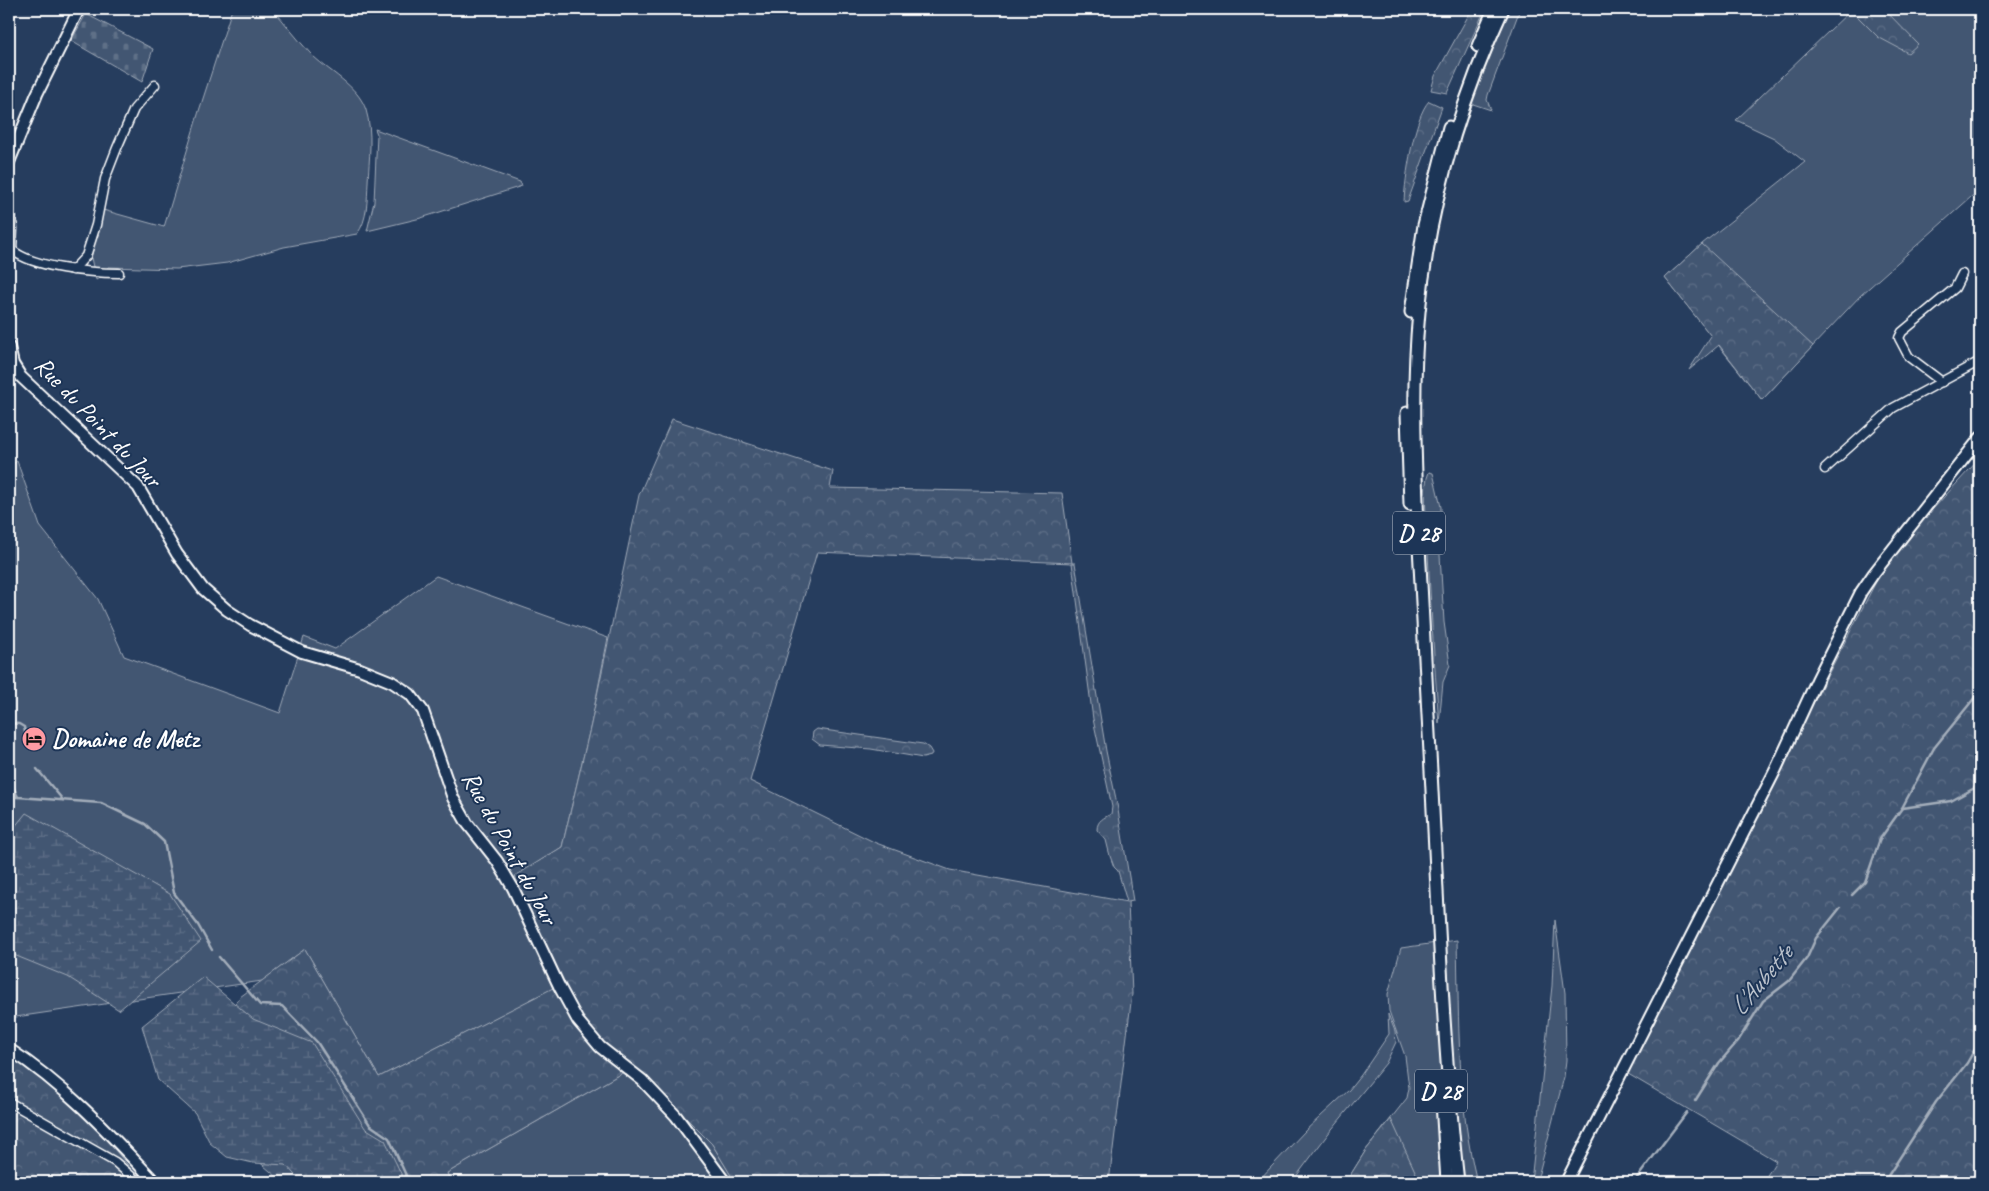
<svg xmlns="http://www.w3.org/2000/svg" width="1989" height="1191" viewBox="0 0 1989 1191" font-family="Caveat,sans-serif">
<defs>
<pattern id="forest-crowns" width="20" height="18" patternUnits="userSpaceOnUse" patternTransform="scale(1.25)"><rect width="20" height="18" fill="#425672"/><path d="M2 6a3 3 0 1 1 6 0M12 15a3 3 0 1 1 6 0" fill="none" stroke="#5e6f87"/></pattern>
<pattern id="wetland-marsh" width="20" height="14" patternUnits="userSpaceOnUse" patternTransform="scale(1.25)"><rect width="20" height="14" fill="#425672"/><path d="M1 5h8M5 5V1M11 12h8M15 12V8" fill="none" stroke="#5e6f87"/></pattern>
<pattern id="cemetery-stones" width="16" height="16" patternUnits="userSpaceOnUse" patternTransform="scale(1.25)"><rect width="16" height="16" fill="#425672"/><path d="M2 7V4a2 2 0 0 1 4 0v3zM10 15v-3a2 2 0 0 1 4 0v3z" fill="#5e6f87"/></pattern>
</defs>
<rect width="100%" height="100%" fill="#263d5e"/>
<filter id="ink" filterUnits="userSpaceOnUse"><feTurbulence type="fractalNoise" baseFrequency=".02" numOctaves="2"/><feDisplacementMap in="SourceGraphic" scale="10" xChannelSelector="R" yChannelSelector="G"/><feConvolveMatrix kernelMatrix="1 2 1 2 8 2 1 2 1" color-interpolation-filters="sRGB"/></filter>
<g filter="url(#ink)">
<!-- grass -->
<g fill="#425672" stroke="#a0aab8">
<path d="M232 9H273C285 23 297 39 310 53 327 71 358 85 366 110 373 133 369 159 368 182 367 199 368 220 357 234L284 247 227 263 177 269 108 267 104 275 96 280 91 258 103 210 164 227 199 111Z"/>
<polygon points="1510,9 1520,9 1488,95 1487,100 1491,110 1470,103"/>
<polygon points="1852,9 1980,9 1980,189 1861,295 1762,400 1665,278 1702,244 1805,162 1774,138 1736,120"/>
<polygon points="375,129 520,182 522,186 421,218 367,231 374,202 377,134"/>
<polygon points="17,461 40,526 98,599 124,656 280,713 304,637 335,649 436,576 608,638 591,724 562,847 516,876 556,987 379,1077 305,949 262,981 9,1018 9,467"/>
<path d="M1429 472 1433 473 1441 507 1440 555 1444 622 1450 665 1443 682 1439 724C1434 660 1430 597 1427 533 1427 516 1422 487 1429 472Z"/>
<polygon points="1555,920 1565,993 1566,1060 1564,1077 1539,1173 1535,1182 1531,1182 1552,986"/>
<path d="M1457 940C1459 1023 1457 1102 1477 1182H1346L1366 1150 1407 1098 1409 1088 1405 1056 1389 1011 1388 994 1401 948Z"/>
<polygon points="1388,1014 1395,1031 1396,1042 1386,1063 1328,1134 1292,1182 1257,1182 1305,1131 1349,1090 1361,1075 1389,1034"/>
<polygon points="634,1066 712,1144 735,1182 450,1182 447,1173"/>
</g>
<!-- forest -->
<g fill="url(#forest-crowns)" stroke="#a0aab8" fill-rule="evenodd">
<polygon points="1472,9 1485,9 1447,93 1431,90 1435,76"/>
<polygon points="1856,9 1884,9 1918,44 1908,53 1878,37 1853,12"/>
<path d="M1429 101 1442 107 1408 201 1404 202C1405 179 1414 117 1429 101Z"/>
<polygon points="1702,244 1813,346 1762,400 1719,345 1689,370 1711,336 1665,278"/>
<path d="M672 419 833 471 830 488 1062 493 1072 563H1075L1106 751 1117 804 1133 901 1128 902 1132 994 1109 1182H735L712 1144 634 1066 447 1173 450 1182H283L169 1086 240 997 305 949 379 1077 555 987 515 876 562 847 591 724 639 495ZM817 552 1072 563 1093 719 1112 807 1111 814C1104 818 1097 820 1097 830L1106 840 1110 856 1114 867 1118 871 1127 902 950 870 876 843 750 781Z"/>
<polygon points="1980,458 1980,1182 1763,1182 1776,1161 1623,1071 1879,576 1900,545"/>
<polygon points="817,729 923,744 929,748 932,753 931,756 923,758 871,749 820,745 812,739 813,732"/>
<polygon points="9,1055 26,1066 83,1112 142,1182 9,1182"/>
<polygon points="1391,1119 1420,1182 1346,1182 1366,1150"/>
</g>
<!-- wetland -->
<g fill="url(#wetland-marsh)" stroke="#a0aab8">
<polygon points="26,813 170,894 201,941 119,1010 68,977 9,953 9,834"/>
<polygon points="203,977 253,1019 312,1043 365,1128 385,1140 405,1182 301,1182 286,1165 253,1163 227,1157 210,1143 195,1113 158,1080 142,1026"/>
</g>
<!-- cemetery -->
<polygon fill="url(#cemetery-stones)" stroke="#a0aab8" points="86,14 153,49 142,82 71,41"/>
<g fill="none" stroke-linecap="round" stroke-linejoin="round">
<!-- stream -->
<g stroke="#a4aebb" stroke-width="2.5">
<polyline points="9,723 19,724 24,727 26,737"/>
<polyline points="37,769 63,800"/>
<polyline points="9,778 18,797 101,803 145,824 164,842 174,893 198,925 212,950"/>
<polyline points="9,797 18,797"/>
<polyline points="1902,808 1951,801 1980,785"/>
<polyline points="1852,895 1865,882 1880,839 1902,808 1934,748 1980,691"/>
<polyline points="219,957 260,1005 282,1006 317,1042 370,1125 389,1138 409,1182"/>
<polyline points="1695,1101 1719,1063 1738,1041 1763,1001 1789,981 1807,958 1816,938 1840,908"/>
<polyline points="1634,1182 1687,1112"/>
<polyline points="1884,1182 1936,1102 1967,1063 1980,1040"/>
</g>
<defs>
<g id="street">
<path d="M9 206 13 228 12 250C34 268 91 273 119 273"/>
<polyline points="73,270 86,256 96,225 105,179 117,148 134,109 155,85"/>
<polyline points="1942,382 1909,357 1899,338 1902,332 1955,288 1962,274"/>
<polyline points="1825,469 1893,408 1980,361"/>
<polyline points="9,1102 115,1162 138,1182"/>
</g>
<g id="secondary">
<polyline points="9,162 37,94 79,9"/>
<polyline points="9,347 13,364 21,377 138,487 177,554 203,589 227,610 250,625 302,652 360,669 392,682 410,694 423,711 453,798 467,823 497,861 513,888 559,986 578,1021 600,1047 642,1080 676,1116 725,1182"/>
<path d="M9 1049C66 1086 109 1133 155 1182"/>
<polyline points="1566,1182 1776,769 1817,680 1861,592 1874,573 1980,438"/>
</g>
<g id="primary">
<polyline points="1478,46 1494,9"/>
<polyline points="1411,312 1424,225 1449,127"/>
<polyline points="1407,413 1410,504"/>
<polyline points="1442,1102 1447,1182"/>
<path d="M1458 1182C1442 1040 1438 896 1430 753 1426 678 1422 602 1418 527 1415 455 1412 384 1419 312 1429 207 1459 104 1503 9"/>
</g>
</defs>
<!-- street casing -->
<use href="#street" stroke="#fff" stroke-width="11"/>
<!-- secondary casing -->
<use href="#secondary" stroke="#fff" stroke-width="14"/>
<!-- primary casing -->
<use href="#primary" stroke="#fff" stroke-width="15"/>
<!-- street -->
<use href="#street" stroke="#1d3557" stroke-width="8"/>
<!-- secondary -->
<use href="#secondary" stroke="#1d3557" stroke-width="10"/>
<!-- primary -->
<use href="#primary" stroke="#1d3557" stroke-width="11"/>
</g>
</g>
<!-- icons -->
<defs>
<symbol id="hotel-disc" viewBox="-11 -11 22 22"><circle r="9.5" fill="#ff9aa2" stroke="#1d3557"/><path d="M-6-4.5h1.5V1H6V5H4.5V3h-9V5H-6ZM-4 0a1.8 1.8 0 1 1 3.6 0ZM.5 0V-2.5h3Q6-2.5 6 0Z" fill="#111"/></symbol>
</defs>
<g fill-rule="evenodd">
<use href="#hotel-disc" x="20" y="725" width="28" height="28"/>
</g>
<g text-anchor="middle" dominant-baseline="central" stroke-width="4" stroke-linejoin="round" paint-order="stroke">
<!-- shield labels -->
<g fill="#1d3557" stroke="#bbc2cd" stroke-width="1">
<rect x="1393" y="511.5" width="52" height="43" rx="4"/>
<rect x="1415" y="1069.5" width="52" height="43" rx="4"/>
</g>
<g font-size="24" font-weight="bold" fill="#fff">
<text x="1419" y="533">D 28</text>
<text x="1441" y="1091">D 28</text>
</g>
<!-- street labels -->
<g font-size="25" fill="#fff" stroke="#1d3557">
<text transform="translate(98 422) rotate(46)">Rue du Point du Jour</text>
<text transform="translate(510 848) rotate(61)">Rue du Point du Jour</text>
</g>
<!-- poi labels -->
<g font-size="25" font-weight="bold" fill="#fff" stroke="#1d3557" text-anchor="start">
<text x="52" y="739">Domaine de Metz</text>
</g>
<!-- water labels -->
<g font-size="26" font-style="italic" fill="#bbc2cc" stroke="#1d3557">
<text transform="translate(1761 980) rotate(-50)">L'Aubette</text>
</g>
</g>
<!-- margin -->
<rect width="1989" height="1191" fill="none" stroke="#1d3557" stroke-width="30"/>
<rect x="15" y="15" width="1959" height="1161" fill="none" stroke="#fff" stroke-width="2" filter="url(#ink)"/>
</svg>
